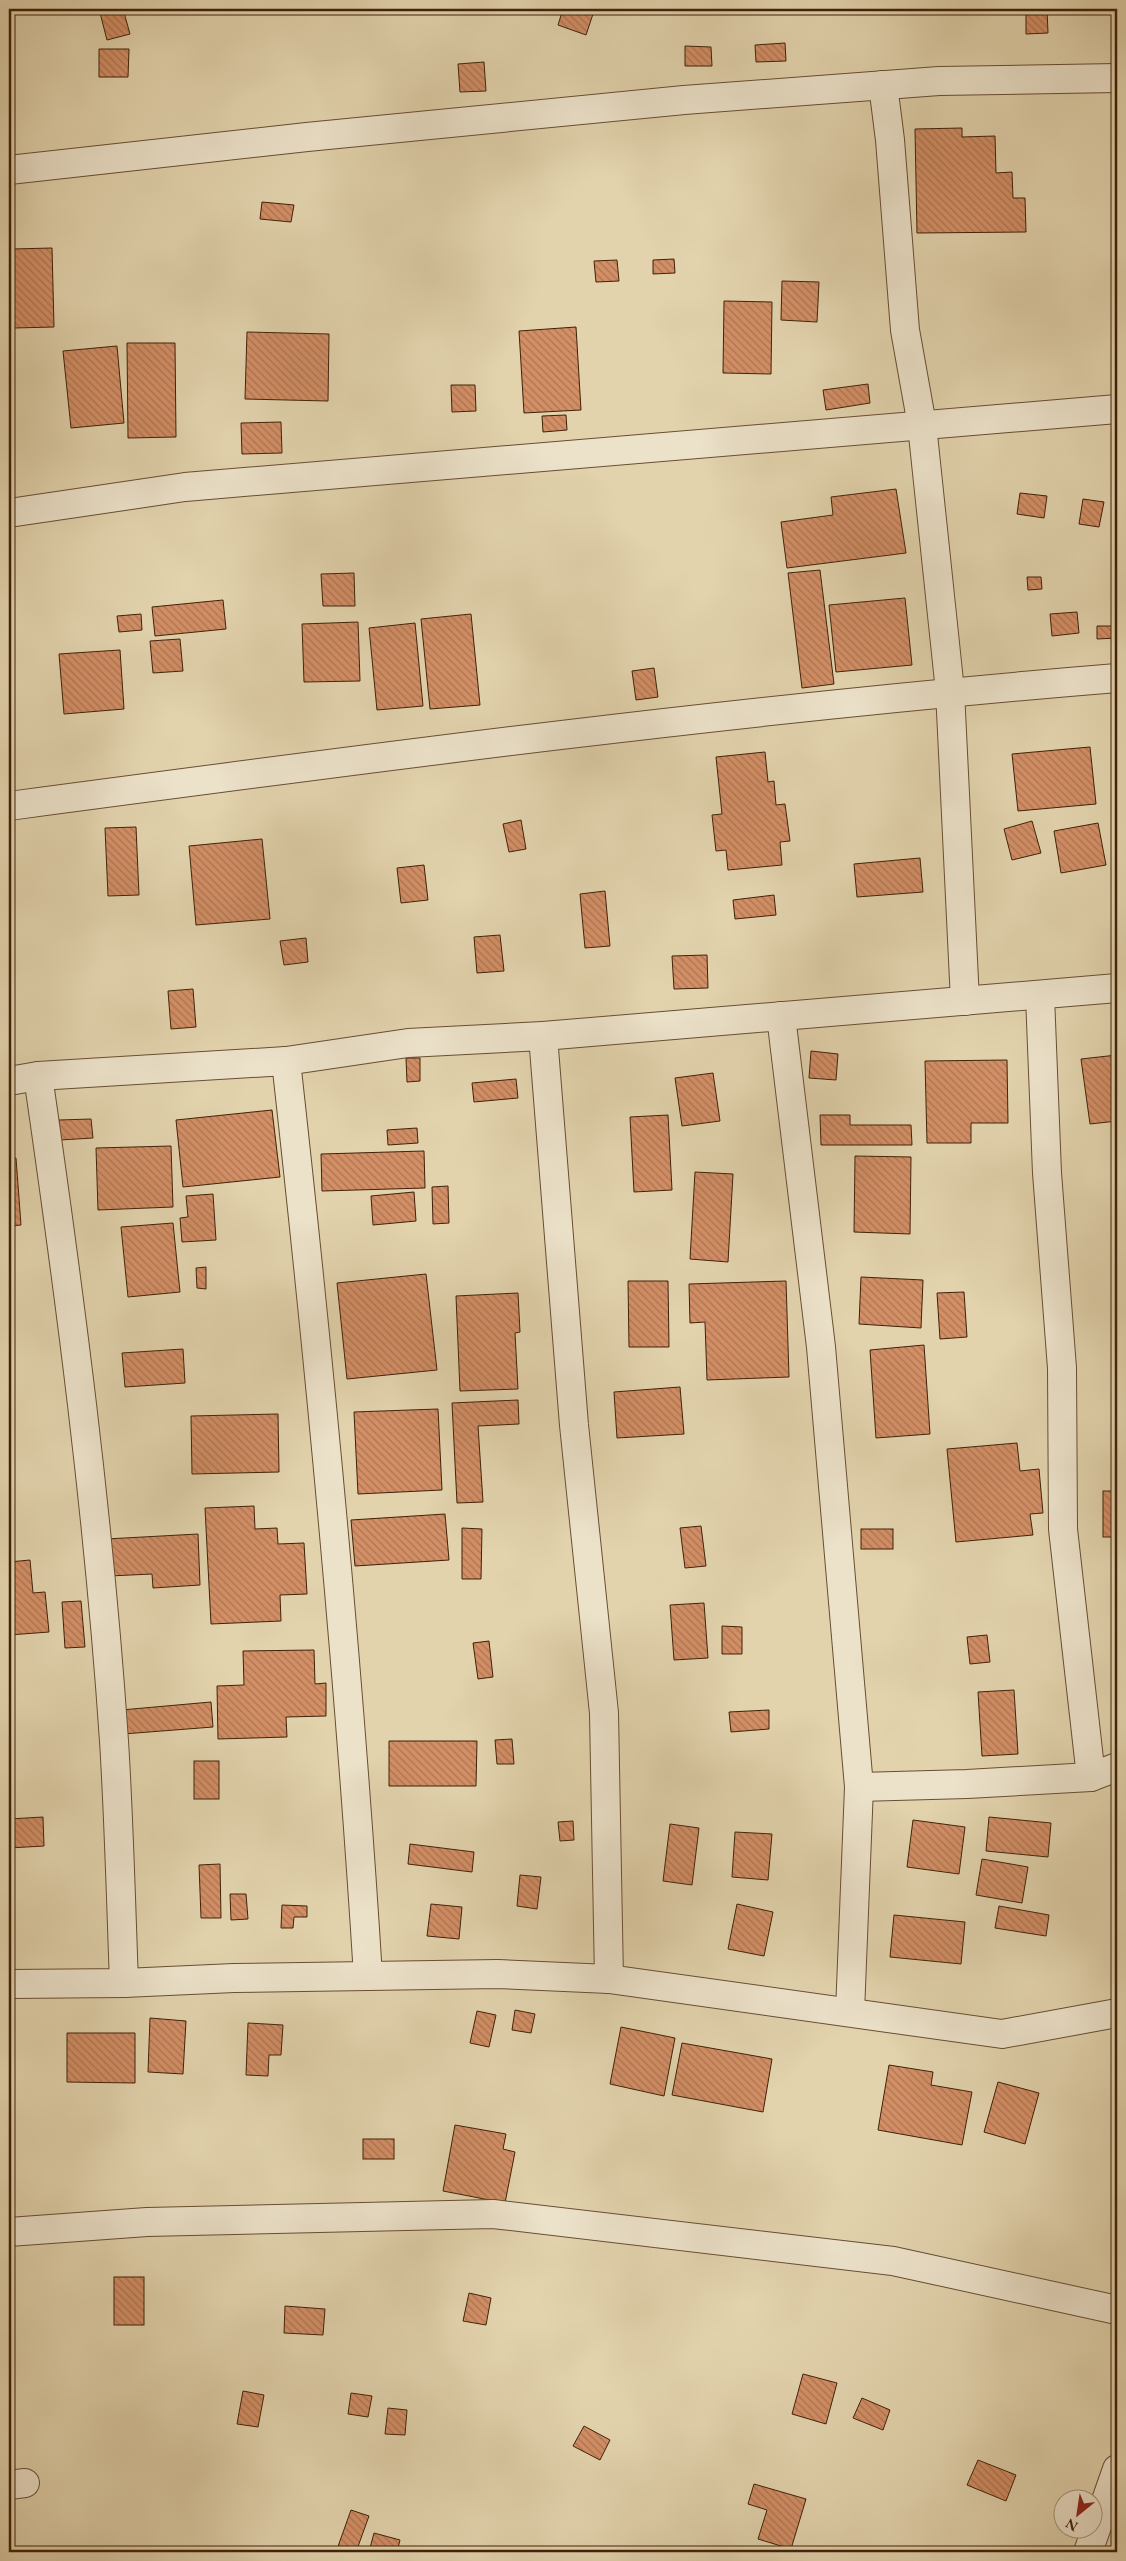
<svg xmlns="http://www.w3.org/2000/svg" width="1126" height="2561" viewBox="0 0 1126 2561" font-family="'EB Garamond',serif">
<defs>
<pattern id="building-back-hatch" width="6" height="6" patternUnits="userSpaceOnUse" patternTransform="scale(1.25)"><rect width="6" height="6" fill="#d38f66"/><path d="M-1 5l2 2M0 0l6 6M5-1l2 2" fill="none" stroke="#ad7452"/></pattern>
</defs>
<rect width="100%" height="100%" fill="#e2d3ad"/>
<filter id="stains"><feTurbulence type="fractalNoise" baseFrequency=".004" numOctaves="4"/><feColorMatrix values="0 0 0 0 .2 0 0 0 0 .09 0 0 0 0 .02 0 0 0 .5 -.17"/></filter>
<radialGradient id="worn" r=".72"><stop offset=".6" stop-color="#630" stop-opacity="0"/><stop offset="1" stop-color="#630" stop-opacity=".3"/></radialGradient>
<!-- building -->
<g fill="url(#building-back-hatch)" stroke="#402109">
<polygon points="99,9 123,9 130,34 107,40"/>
<polygon points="563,9 578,9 593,14 586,35 558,25"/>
<polygon points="1026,9 1047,9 1048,33 1026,34"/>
<polygon points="785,43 786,61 756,62 755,45"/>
<polygon points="685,46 711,47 712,66 685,66"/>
<polygon points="99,49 129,49 128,77 99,77"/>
<polygon points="484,62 486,91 460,92 458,64"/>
<polygon points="962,128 962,137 995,136 996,173 1012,172 1013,198 1025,198 1026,232 917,233 915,129"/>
<polygon points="262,202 294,205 291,222 260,219"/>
<polygon points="52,248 54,327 14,328 12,249"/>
<polygon points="674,259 675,273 653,274 653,260"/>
<polygon points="617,260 619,281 596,282 594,261"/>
<polygon points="782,281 819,282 817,322 781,320"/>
<polygon points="724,301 772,302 771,374 723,373"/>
<polygon points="576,327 581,410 524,413 519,331"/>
<polygon points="247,332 329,334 328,401 245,399"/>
<polygon points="127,343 175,343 176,437 128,438"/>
<polygon points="117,346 124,423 71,428 63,351"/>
<polygon points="868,384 870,403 826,410 823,390"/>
<polygon points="451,385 475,385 476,411 452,412"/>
<polygon points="566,415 567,430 543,432 542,416"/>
<polygon points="281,422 282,453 242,454 241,423"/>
<polygon points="896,489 906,553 787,568 781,522 833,515 831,497"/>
<polygon points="1020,493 1047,496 1044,518 1017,514"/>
<polygon points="1083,499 1104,502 1099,527 1079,524"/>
<polygon points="820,570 834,684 802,688 788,573"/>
<polygon points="354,573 355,606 323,606 321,574"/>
<polygon points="1027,577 1041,577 1042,589 1028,590"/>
<polygon points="905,598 912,665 836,672 829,605"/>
<polygon points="223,600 226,629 155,636 152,607"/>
<polygon points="1077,612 1079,633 1052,636 1050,614"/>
<polygon points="141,614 142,630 119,632 117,616"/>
<polygon points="471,614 480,705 430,709 421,619"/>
<polygon points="358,622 360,681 304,682 302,624"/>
<polygon points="415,623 423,706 377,710 369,628"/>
<polygon points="1097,626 1117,626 1117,638 1097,639"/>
<polygon points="180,639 183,671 153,673 150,641"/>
<polygon points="120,650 124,709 64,714 59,654"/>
<polygon points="654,668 658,697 636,700 632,671"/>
<polygon points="1090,747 1096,804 1018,811 1012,754"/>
<polygon points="765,752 768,782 774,781 776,805 785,804 790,841 780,842 782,865 728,870 726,850 716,851 712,815 722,814 716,757"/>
<polygon points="521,820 526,849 509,852 503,824"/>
<polygon points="1032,821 1041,853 1012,860 1004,829"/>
<polygon points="1098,823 1106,865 1061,873 1054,831"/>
<polygon points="136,827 139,895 108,896 105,828"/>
<polygon points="262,839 270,919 196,925 189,846"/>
<polygon points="920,858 923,892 857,897 854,864"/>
<polygon points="424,865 428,900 401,903 397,868"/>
<polygon points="605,891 610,946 585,948 580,894"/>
<polygon points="774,895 776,915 735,919 733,900"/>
<polygon points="500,935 504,971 477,973 474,937"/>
<polygon points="306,938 308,962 284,965 280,941"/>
<polygon points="707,955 708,988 674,989 672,956"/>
<polygon points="193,989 196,1027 171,1029 168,991"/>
<polygon points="811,1051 838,1054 836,1080 809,1078"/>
<polygon points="1117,1055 1117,1121 1090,1124 1081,1059"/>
<polygon points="406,1058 420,1058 420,1081 407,1082"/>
<polygon points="1007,1060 1008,1123 971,1123 971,1143 927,1143 925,1061"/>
<polygon points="713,1073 720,1121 682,1126 675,1078"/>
<polygon points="516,1079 518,1098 474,1102 472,1083"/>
<polygon points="272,1110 280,1177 183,1187 176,1120"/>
<polygon points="668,1115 672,1190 634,1192 630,1117"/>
<polygon points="820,1115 850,1115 850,1125 911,1125 912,1145 821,1145"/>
<polygon points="91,1119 93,1138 60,1140 59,1120"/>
<polygon points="417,1128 418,1143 388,1145 387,1130"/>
<polygon points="171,1146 173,1207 98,1210 96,1148"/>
<polygon points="424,1151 425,1188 322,1191 321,1154"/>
<polygon points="855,1156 911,1157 910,1234 854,1232"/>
<polygon points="16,1158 21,1225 9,1226 9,1159"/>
<polygon points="695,1172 733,1174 728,1262 690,1259"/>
<polygon points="448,1186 449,1223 433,1224 432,1187"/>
<polygon points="414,1192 416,1221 373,1225 371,1196"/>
<polygon points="213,1194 216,1240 182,1242 180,1218 188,1217 186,1196"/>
<polygon points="173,1223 180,1292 128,1297 121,1227"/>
<polygon points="206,1267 206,1289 197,1288 196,1268"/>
<polygon points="426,1274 437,1370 347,1379 337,1283"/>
<polygon points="861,1277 923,1280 921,1328 859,1324"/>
<polygon points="628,1281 668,1281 669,1347 629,1347"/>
<polygon points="786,1281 789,1377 707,1380 705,1322 690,1323 689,1284"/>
<polygon points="964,1292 967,1337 940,1339 937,1293"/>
<polygon points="518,1293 520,1332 515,1333 518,1389 460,1391 456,1296"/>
<polygon points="924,1345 930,1434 876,1438 870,1350"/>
<polygon points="183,1349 185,1383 125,1387 122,1353"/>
<polygon points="680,1387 684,1434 617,1438 614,1392"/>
<polygon points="518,1400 519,1424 478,1426 483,1502 457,1503 452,1403"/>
<polygon points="438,1409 442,1490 358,1494 354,1412"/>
<polygon points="278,1414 279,1472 192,1474 191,1416"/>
<polygon points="13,1415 14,1440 9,1440 9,1416"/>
<polygon points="1017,1443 1020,1471 1039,1469 1043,1513 1030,1514 1033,1535 956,1542 947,1449"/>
<rect x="1103" y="1491" width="14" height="46"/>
<polygon points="254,1506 255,1529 277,1528 278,1544 304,1543 307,1594 280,1595 281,1621 211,1624 205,1508"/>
<polygon points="445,1514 449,1560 355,1566 351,1520"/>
<polygon points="701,1526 706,1566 685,1568 680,1528"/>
<polygon points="462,1528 482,1529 481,1579 462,1579"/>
<rect x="861" y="1529" width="32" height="20"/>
<polygon points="198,1534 200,1585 153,1588 152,1574 109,1576 106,1539"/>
<polygon points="30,1560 33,1593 45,1592 49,1632 9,1635 9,1562"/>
<polygon points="81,1601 85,1647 65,1648 62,1602"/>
<polygon points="704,1603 708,1658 674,1660 670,1605"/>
<polygon points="722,1626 742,1627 742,1654 722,1654"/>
<polygon points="987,1635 990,1662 970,1664 967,1637"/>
<polygon points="489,1641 493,1677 478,1679 473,1643"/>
<polygon points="314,1650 315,1684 326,1683 326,1716 286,1717 287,1737 218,1739 217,1686 244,1685 243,1651"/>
<polygon points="1014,1690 1018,1754 982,1756 978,1692"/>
<polygon points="211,1702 213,1727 123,1734 121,1710"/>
<polygon points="769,1710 769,1729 731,1732 729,1712"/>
<polygon points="512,1739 514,1764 497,1764 495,1740"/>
<polygon points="389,1741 477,1741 476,1786 389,1786"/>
<rect x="194" y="1761" width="25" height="38"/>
<polygon points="43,1817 44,1846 9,1848 9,1819"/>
<polygon points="989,1817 1051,1823 1048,1857 986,1851"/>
<polygon points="913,1820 965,1827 959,1874 907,1867"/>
<polygon points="573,1821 574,1840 560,1841 558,1822"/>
<polygon points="670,1824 699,1828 692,1885 663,1881"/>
<polygon points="735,1832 772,1834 768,1880 732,1877"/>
<polygon points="410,1844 474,1852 472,1872 408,1864"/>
<polygon points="982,1859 1028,1867 1022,1903 976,1895"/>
<polygon points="220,1864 221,1918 201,1918 199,1865"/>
<polygon points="520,1875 541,1877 537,1909 517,1906"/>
<polygon points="230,1894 246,1894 248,1919 231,1920"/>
<polygon points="431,1904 462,1907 459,1939 427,1936"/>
<polygon points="737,1904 773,1912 764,1956 728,1949"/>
<polygon points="282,1905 307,1906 307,1917 294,1917 293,1928 281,1928"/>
<polygon points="999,1906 1049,1915 1046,1936 995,1928"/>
<polygon points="894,1915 965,1922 961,1964 890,1957"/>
<polygon points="515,2010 535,2014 531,2033 512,2030"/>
<polygon points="477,2011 496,2015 489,2047 470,2043"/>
<polygon points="150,2018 186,2021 183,2074 148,2072"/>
<polygon points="248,2023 283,2025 281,2055 269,2055 268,2076 246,2075"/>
<polygon points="621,2027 675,2038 664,2096 610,2084"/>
<polygon points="67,2033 135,2033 135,2083 67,2082"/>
<polygon points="682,2043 772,2059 763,2112 672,2095"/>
<polygon points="889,2065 933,2072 931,2085 972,2092 962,2145 878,2130"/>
<polygon points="998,2082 1039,2093 1025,2144 984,2132"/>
<polygon points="455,2125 506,2134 503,2149 515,2152 505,2203 443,2191"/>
<rect x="363" y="2139" width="31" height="20"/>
<rect x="114" y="2277" width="30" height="48"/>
<polygon points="469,2293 491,2298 486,2325 463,2321"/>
<polygon points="285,2306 325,2309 323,2335 284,2333"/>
<polygon points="803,2374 837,2383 826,2424 792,2414"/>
<polygon points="243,2391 264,2395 258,2427 237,2424"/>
<polygon points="351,2393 372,2396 368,2417 348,2414"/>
<polygon points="862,2398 890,2410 883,2430 853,2418"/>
<polygon points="388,2408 407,2410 405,2435 385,2434"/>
<polygon points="584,2426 610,2440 600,2460 573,2446"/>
<polygon points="978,2460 1016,2475 1006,2501 967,2485"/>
<polygon points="754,2484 806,2499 791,2549 758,2539 767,2510 748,2504"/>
<polygon points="351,2510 369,2516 356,2552 336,2552"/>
<polygon points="374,2533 400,2540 397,2552 369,2552"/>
</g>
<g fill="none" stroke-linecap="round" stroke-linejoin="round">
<defs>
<g id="minor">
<polyline points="883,85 890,140 905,330 922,425 950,691 965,1001"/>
<polyline points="9,170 307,137 684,100 939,81 1117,78"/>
<polyline points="9,513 185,487 1117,409"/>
<path d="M9 806C377 757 747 708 1117 678"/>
<polyline points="1040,996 1047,1173 1062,1368 1063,1529 1091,1777"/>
<polyline points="781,1016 821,1347 859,1787 850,2012"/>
<polyline points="543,1036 574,1425 604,1713 609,1979"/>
<path d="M286 1061C320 1366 349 1670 368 1976"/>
<path d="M38 1076C70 1297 99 1518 114 1741 119 1821 121 1903 124 1983"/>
<polyline points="859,1787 967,1784 1091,1777 1117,1767"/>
<polyline points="9,1984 124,1983 234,1978 368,1976 498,1974 609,1979 1002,2034 1117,2013"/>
<polyline points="9,2232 147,2222 493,2214 893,2261 1117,2310"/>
<polyline points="9,2485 25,2483"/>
<polyline points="1088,2552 1117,2469"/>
</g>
<polyline id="tertiary" points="9,1081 38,1076 286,1061 408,1043 543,1036 1117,988"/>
</defs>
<!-- minor casing -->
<use href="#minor" stroke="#684e32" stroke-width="30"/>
<!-- tertiary casing -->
<use href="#tertiary" stroke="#684e32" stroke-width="30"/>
<!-- minor -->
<use href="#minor" stroke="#ece2ca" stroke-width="28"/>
<!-- tertiary -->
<use href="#tertiary" stroke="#ece2ca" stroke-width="28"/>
</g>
<!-- margin -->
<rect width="1126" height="2561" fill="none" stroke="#e2d3ad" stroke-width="30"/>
<rect x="10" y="10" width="1106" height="2541" fill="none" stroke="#402109" stroke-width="2.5"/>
<rect x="15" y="15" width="1096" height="2531" fill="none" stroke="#402109"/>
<!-- north arrow -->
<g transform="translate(1078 2514) rotate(210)"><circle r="24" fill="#ece2ca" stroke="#a7957d"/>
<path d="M0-4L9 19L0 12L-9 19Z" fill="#8f2418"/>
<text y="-8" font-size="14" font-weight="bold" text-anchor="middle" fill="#402109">N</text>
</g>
<rect width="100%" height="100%" filter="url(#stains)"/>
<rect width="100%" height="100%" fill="url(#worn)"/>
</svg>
